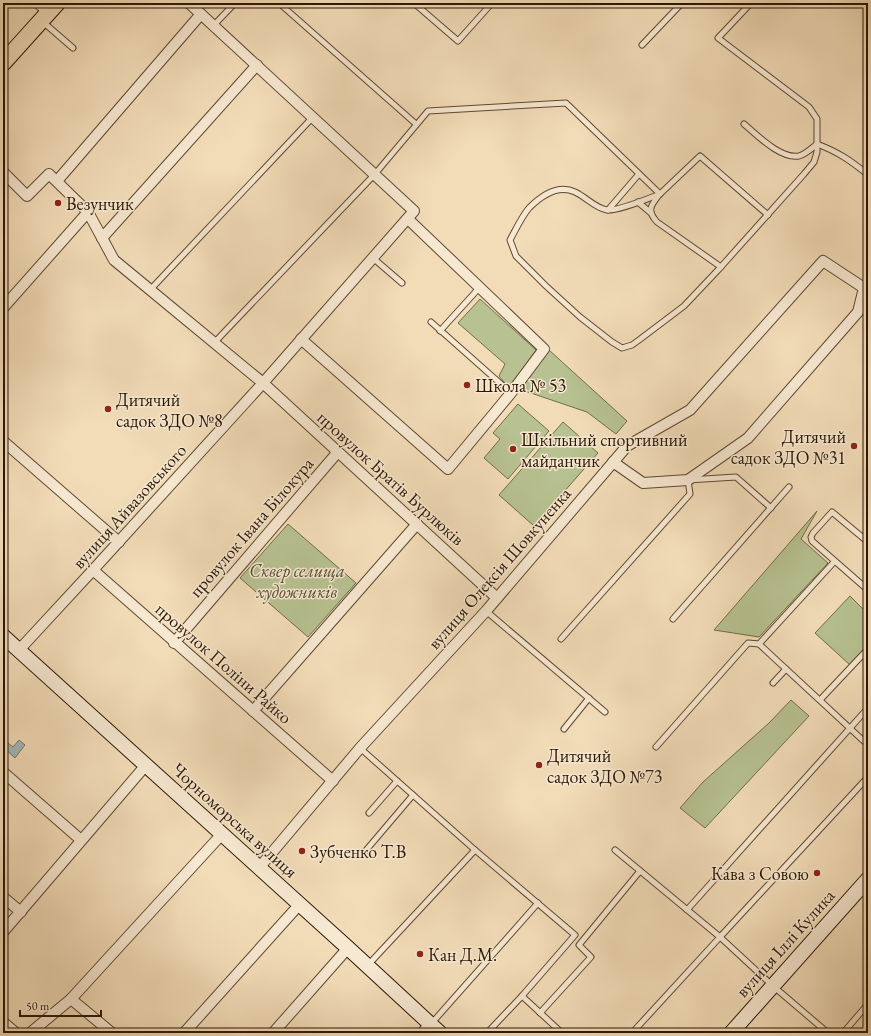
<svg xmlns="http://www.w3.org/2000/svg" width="871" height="1036" viewBox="0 0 871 1036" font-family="'EB Garamond',serif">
<rect width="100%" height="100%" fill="#f2dcb8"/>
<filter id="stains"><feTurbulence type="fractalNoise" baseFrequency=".005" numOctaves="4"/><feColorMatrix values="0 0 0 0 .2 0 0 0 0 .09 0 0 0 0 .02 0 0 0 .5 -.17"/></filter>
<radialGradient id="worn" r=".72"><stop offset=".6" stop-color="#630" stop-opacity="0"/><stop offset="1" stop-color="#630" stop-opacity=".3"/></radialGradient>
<!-- green -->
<g fill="#b7c191" stroke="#716c4a">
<polygon points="480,299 536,350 509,388 499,376 505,364 458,323"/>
<polygon points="549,350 627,421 616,434 587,412 519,389"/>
<polygon points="518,404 549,431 508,479 484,458 500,439 493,433"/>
<polygon points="563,422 598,453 534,526 499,495"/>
<polygon points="817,511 801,539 828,563 759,637 714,630"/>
<polygon points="288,524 356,583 308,637 240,578"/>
<polygon points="850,596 868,614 868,646 850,665 815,633"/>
<polygon points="791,700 809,716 705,828 680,808 703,782 769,723"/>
</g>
<!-- water -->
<polygon fill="#a2b8bc" stroke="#727872" points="19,740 25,745 15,758 4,748 8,743 13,747"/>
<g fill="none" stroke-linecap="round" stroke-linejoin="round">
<defs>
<g id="lane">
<polyline points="34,3 46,13"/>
<polyline points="279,3 416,124"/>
<polyline points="414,3 458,41 492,3"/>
<polyline points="43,22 73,48"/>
<polyline points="214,25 235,3"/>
<polyline points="642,45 682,3"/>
<path d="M744 124C757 135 780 159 799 156 806 154 812 148 817 144 838 152 850 160 867 174"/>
<path d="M660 194C647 199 619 211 607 210 595 208 586 197 575 192 558 184 541 196 529 208 522 216 515 231 510 240L516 256 546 286 580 317 612 342 622 348 632 345 639 340 684 306 719 269 804 174 814 162 817 152V119L809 107 718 38 751 3"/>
<path d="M659 195C650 206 647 211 657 222L721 267"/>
<polyline points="638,202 651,213"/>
<polyline points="608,210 639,174"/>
<polyline points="373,258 402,283"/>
<polyline points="150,290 313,117"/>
<polyline points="431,322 511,393"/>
<polyline points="440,331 480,287"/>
<polyline points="214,343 375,174 428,111 566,103 660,194 700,156 768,215"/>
<polyline points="868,542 832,512 813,533 811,537 812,541 868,590"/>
<polyline points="486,611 605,712"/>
<polyline points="673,619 789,487"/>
<polyline points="561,639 690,494 688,480 736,477 771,508"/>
<polyline points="759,644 834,562"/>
<polyline points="773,683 786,669"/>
<polyline points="820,700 868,649"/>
<polyline points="564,729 589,698"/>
<polyline points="656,747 748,643 759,644 868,745"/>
<polyline points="360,748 475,850 575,935 522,996 487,1033"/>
<polyline points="369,813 397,781"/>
<polyline points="615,850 720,937 868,777"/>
<polyline points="362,855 413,795"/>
<polyline points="687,910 868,708"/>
<polyline points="368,965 475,850"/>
<polyline points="522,996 562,1033"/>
<polyline points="540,1013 591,957 579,945 640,871"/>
<polyline points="431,1024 538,903"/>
<polyline points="632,1033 720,937 773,986 828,1033"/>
<polyline points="843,1033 868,1004"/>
</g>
<g id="street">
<polyline points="189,3 414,211 263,383 497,598"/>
<polyline points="3,172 27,196 49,174 88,212 114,260 263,383 93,570 19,650"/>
<polyline points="57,181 201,14"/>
<polyline points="102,238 257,65"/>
<polyline points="3,308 88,212"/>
<polyline points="301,339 448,469 511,393 544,349 408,219"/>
<polyline points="3,441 119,542"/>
<polyline points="613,462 643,483 688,480 748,438 858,312 864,288"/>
<polyline points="93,570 333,781"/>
<polyline points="174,643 337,453"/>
<polyline points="253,711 417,524"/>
<polyline points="3,772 81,840"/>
<polyline points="259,868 360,748 486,611 627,446 690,410 823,261 864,288 868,283"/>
<polyline points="3,897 21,912"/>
<polyline points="3,932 146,765"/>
<polyline points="71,999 112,1033"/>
<polyline points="3,1022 16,1033"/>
<polyline points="30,1033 71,999 222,834"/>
<polyline points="184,1033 299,905"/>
<polyline points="273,1033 348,948"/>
<polyline points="422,1033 430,1024"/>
</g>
<g id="secondary">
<polyline points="3,636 348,948 440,1033"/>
<polyline points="731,1033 868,879"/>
</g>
<polyline id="primary" points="3,63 57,3"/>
</defs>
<!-- lane casing -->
<use href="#lane" stroke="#5d4830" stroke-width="7"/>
<!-- street casing -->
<use href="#street" stroke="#5d4830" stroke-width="12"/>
<!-- secondary casing -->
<use href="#secondary" stroke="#2b1703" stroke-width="16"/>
<!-- primary casing -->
<use href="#primary" stroke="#2b1703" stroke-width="18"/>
<!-- lane -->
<use href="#lane" stroke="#f7e8d1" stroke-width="5"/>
<!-- street -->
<use href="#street" stroke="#f7e8d1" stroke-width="10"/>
<!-- secondary -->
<use href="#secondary" stroke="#f7e8d1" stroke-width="14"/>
<!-- primary -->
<use href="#primary" stroke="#f2dcb8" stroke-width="16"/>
</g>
<!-- markers -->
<g fill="#8f2418" stroke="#f7e8d1" stroke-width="1.5">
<circle cx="58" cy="203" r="4"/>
<circle cx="467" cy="385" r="4"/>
<circle cx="108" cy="409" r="4"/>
<circle cx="854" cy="446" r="4"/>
<circle cx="513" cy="449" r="4"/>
<circle cx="539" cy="765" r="4"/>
<circle cx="302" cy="851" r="4"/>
<circle cx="817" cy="873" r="4"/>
<circle cx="420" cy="954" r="4"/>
</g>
<g text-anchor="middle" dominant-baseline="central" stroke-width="3" stroke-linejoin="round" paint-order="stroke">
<!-- poi labels -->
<g font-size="18" fill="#2b1703" stroke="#f7e8d1" text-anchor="start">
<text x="66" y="203">Везунчик</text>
<text x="475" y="385">Школа № 53</text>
<text x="116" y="399">Дитячий<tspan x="116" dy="21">садок ЗДО №8</tspan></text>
<text x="846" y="436" text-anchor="end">Дитячий<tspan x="846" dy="21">садок ЗДО №31</tspan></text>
<text x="521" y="439">Шкільний спортивний<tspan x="521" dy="21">майданчик</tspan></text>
<text x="547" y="755">Дитячий<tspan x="547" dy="21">садок ЗДО №73</tspan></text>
<text x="310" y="851">Зубченко Т.В</text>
<text x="809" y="873" text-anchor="end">Кава з Совою</text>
<text x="428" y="954">Кан Д.М.</text>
</g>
<!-- street labels -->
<g font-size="18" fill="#2b1703" stroke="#f7e8d1">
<text transform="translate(391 478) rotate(42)">провулок Братів Бурлюків</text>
<text transform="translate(129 506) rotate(-48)">вулиця Айвазовського</text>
<text transform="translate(251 527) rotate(-49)">провулок Івана Білокура</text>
<text transform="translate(499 568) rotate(-49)">вулиця Олексія Шовкуненка</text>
<text transform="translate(224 663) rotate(41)">провулок Поліни Райко</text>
<text transform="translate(235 820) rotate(42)">Чорноморська вулиця</text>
<text transform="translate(785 943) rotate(-48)">вулиця Іллі Кулика</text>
</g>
<!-- park labels -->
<g font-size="18" font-style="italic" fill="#554a2e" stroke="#f7e8d1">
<text x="297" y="570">Сквер селища<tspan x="297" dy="21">художників</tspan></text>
</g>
</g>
<!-- margin -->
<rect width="871" height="1036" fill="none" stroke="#f2dcb8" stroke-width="16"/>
<rect x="4" y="4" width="863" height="1028" fill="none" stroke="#2b1703" stroke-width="2"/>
<rect x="8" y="8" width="855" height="1020" fill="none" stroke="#2b1703"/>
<!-- scale -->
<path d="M20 1010v6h81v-6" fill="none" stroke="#2b1703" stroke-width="2"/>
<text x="26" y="1010" font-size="12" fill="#2b1703" stroke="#f7e8d1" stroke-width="3" paint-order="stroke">50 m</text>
<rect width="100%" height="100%" filter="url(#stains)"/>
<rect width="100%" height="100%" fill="url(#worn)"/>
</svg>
